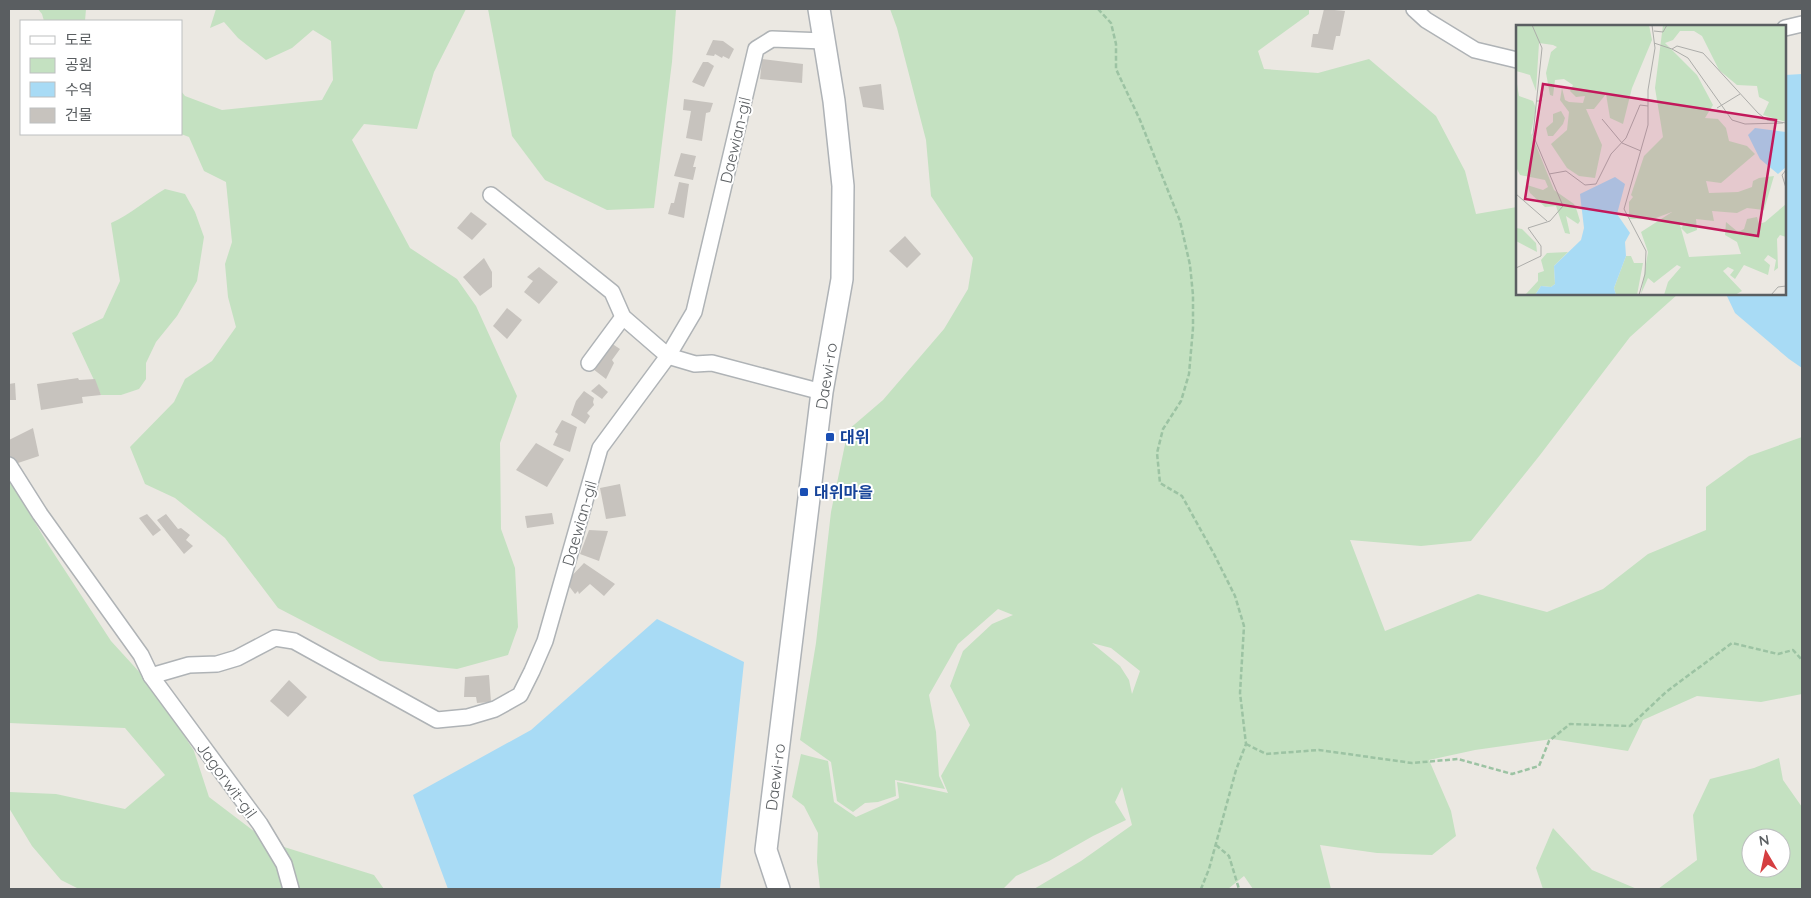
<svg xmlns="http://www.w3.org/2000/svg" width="1811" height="898" viewBox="0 0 1811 898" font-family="Quicksand,'Noto Sans KR',sans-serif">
<rect width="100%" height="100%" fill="#ebe8e2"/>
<!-- green -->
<g fill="#c4e1c1" fill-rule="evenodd">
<polygon points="38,9 86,9 85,21 44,21 42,14"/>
<polygon points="216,9 466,9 434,72 417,129 364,124 352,140 410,248 457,279 476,306 517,396 500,443 501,529 515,568 518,627 508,655 457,669 380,661 278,608 225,538 175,498 145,484 130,447 174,402 185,379 212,361 236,327 228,297 225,264 232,242 226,182 204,171 189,137 181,134 181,91 185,96 222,110 322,100 333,80 331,41 313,30 292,48 266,60 238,38 224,22 210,28"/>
<polygon points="488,9 676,9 672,62 654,208 607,210 545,180 512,136"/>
<path d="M890 9H1309V14L1258 51 1264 69 1318 73 1369 59 1436 116 1465 171 1476 214 1517 207V294H1678L1630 337 1540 455 1471 541 1421 546 1350 540 1385 631 1478 594 1547 612 1603 589 1648 554 1706 530V487L1749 456 1802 437V694L1761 702 1697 696 1643 720 1628 751 1552 739 1475 750 1429 760 1451 811 1456 836 1432 855 1377 853 1320 845 1331 889H1253L1244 876 1228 889H1034L1081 861 1132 825 1122 787 1115 802 1126 820 1093 836 1049 861 1016 876 1003 889H820L817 862 818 833 804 806 792 797 801 754 828 761 834 802 856 817 899 798 897 782 948 793 941 776 970 725 950 686 963 651 992 624 1013 615 998 609 958 644 929 695 936 732 939 776 945 789 895 780 896 796 878 802 865 803 853 812 837 801 831 762 800 740 816 643 831 512 848 430 883 400 944 329 968 289 973 258 931 196 926 140 897 28ZM1092 643 1111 648 1140 671 1132 694 1129 680 1120 666Z"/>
<path d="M165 189 185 194 195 212 204 237 197 281 177 316 156 342 146 363V379L139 389 121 395H101L72 333 103 318 120 281 111 223C131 214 146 200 165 189Z"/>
<polygon points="9,479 49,546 111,641 153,687 194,751 209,797 268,842 374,875 384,889 79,889 61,880 32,846 9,808 9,792 56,794 125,809 165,775 125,728 9,723"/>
<path d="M1779 758 1783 780 1802 807V889H1658L1697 860 1693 815 1710 779 1754 768ZM1751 838H1781V868H1751Z"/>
<polygon points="1553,828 1592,870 1637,889 1543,889 1536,868"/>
</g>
<!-- water -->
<g fill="#a8dbf5">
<polygon points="1802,74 1802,368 1789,359 1735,313 1726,294 1785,294 1785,75"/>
<polygon points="657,619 744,662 720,889 448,889 413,795 531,730"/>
</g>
<!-- building -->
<g fill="#c7c3be">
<polygon points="1324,9 1345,11 1340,36 1336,36 1333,50 1311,47 1313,34 1318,34"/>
<polygon points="713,40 723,41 734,49 729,59 723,56 722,58 715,54 714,56 706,55"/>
<polygon points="762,59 803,64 802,83 760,79"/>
<polygon points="703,62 708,62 714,66 704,87 692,82"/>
<polygon points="881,84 884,110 863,107 859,87"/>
<polygon points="684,99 713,103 710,112 706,113 702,141 686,138 691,111 683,110"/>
<polygon points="681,153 696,156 693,167 696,167 693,180 674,176"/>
<polygon points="679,182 689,184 684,218 668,214 671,203 674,203"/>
<polygon points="471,212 487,224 472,240 457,228"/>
<polygon points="905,236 921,254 907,268 889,251"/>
<polygon points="484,258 492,272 492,287 480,296 463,277"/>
<polygon points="539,267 558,282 539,304 524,292 533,281 527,277"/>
<polygon points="507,308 522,320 507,339 493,326"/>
<polygon points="611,343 620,349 612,360 614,363 606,379 593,369"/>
<polygon points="78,378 79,380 95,379 101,395 82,397 83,403 41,410 37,384"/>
<polygon points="15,383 16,400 9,400 9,384"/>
<polygon points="599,384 608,392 602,399 591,391"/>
<polygon points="584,391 594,398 593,402 594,405 587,413 590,416 585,424 571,415 576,401"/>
<polygon points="562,420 577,427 570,452 553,445 558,434 555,432"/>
<polygon points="33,428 39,456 12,465 9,457 9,440"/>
<polygon points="536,443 564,459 547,487 516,470"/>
<polygon points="620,484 626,516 606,519 600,488"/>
<polygon points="552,513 554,524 527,528 525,516"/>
<polygon points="147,514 161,530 153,536 139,518"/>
<polygon points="166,514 178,529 181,528 190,535 186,540 193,546 184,554 157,520"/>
<polygon points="589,530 608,531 599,561 580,554"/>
<polygon points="584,563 615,584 604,596 590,584 579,594 578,591 575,594 566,582"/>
<polygon points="489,675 491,702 477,703 476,697 464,697 465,677"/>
<polygon points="289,680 307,697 288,717 270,701"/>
</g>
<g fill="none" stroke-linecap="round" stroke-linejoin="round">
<defs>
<g id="street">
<polyline points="1414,9 1426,20 1475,50 1517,60"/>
<polyline points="1785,28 1802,24"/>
<polyline points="491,195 612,292 623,317 668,356 695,364 712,363 822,392"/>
<polyline points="589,363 623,317"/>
<polyline points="9,465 40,514 141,655 151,676 260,824 284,864 291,889"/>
<polyline points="151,676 189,665 217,664 237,658 275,638 294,641 437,720 468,717 495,709 520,695 532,671 545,641 600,448 668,356 694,312 756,49 772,39 824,41"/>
</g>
<polyline id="secondary" points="779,889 766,850 822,392 842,279 843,186 834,101 819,9"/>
</defs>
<!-- street casing -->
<use href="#street" stroke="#afb3b6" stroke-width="18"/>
<!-- secondary casing -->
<use href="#secondary" stroke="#aeb2b6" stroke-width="24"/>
<!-- path -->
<g stroke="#9cc3a3" stroke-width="2.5" stroke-dasharray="5 2.5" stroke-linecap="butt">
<polyline points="1098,9 1111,23 1116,44 1116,69 1140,120 1180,221 1190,265 1193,295 1193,328 1189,374 1181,401 1163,429 1157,453 1160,483 1182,496 1214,554 1235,596 1244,626 1240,693 1246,744 1236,770 1209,869 1201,889"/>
<polyline points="1246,744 1266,754 1319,750 1412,763 1458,759 1512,774 1539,766 1549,741 1570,724 1630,726 1666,692 1732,643 1778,654 1793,650 1802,660"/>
<polyline points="1216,845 1229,856 1239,889"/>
</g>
<!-- street -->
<use href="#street" stroke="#fff" stroke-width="15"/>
<!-- secondary -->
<use href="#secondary" stroke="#fff" stroke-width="21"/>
</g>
<!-- markers -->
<g fill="#1a4fb4" stroke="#fff" stroke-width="2">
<rect x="825" y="432" width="10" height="10" rx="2.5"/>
<rect x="799" y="487" width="10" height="10" rx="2.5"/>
</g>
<g text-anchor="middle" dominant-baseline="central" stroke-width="4" stroke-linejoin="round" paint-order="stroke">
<!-- street labels -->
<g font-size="16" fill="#5a5e61" stroke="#fff">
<text transform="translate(735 140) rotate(-77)">Daewian-gil</text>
<text transform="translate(826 376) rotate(-81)">Daewi-ro</text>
<text transform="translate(579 523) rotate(-74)">Daewian-gil</text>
<text transform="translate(775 777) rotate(-83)">Daewi-ro</text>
<text transform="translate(227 780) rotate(54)">Jagorwit-gil</text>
</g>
<!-- transit labels -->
<g font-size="16" font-weight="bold" fill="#164399" stroke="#fff" text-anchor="start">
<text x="840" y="437">대위</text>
<text x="814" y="492">대위마을</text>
</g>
</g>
<!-- overview -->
<g transform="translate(1516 25)">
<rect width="270" height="270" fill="#ebe8e2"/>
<path d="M0 0H133L136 15 116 63 107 99 94 93 90 69 78 84H70L86 120 79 153 63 151 51 143 35 119 51 105 53 87 44 75 46 63 49 75 53 77 67 78 69 71 60 72 54 66 57 60 48 54 39 55 37 71 34 70 30 48 35 27 41 22 37 20 23 18 20 66 14 50 0 46ZM147 0H270V97L247 90 253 77 243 72 241 61 221 60 203 45 186 11 178 6H164L157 15 149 18 181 50 197 80 189 93 202 94 210 103 213 116 231 121 239 129 205 158 190 156 193 168 222 167 236 162 237 156 243 153 258 151 248 185 231 183 221 188 196 186 198 196 180 194 181 205 171 209 165 203 170 197 164 200 173 232 225 229 221 217 209 210 210 197 222 207 228 204 231 194 241 192 243 199 249 197 270 179V212L264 210 261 214 262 243 258 246 260 235 252 230 248 235 254 240 252 250 228 240 219 254 214 250 218 245 212 242 207 246 226 266 219 270H148L152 257 165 242 161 240 138 258 132 253 125 269 132 227 125 207 156 187 137 194H113V177L117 172 115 170 128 131 147 112 139 63ZM0 53 3 71 17 76 20 83 15 108 38 165 58 179 61 186 64 196 62 199 50 191 54 209 49 208 40 181 29 182 14 168 11 160 27 165 32 162 29 155 4 150 0 142ZM45 86 49 93 47 99 37 111H32L30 103 37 97V89ZM0 203 6 204 20 218 21 227 0 216ZM52 227 38 241 39 259 35 262 25 261 19 270H9L22 256V248L28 246 25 235 31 228ZM110 231H115L118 238H127L121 270H100L98 263Z" fill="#c4e1c1"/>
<path d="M239 103 270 107V142L262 149 244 134 232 110ZM99 152 109 159 101 189 114 208 109 217 110 231 98 263 100 270H19L25 261 35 262 39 259 38 241 65 215 68 203 64 169Z" fill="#a8dbf5"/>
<path fill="none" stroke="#adadaa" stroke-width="1" d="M138 6 147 7 151 0M138 18 156 24 172 33 216 95 229 99 267 98M156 24 161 21 187 28 242 88 251 95 270 98M21 76H25L28 58M201 83 224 69M86 94 106 118 125 126M270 145 266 150 270 163M33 149 50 146 69 160 80 159 95 129 110 113 124 80 132 81M0 169 31 196M0 243 25 231V221L12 203 34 196 47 181 17 110 26 23 16 0M123 270 129 249 130 226 108 184 132 100V65L139 23 136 0M255 270 262 262 270 261"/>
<path fill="#c2185b" fill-opacity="0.15" stroke="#c2185b" stroke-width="2.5" d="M27 59 260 95 242 211 9 174Z"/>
<rect width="270" height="270" fill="none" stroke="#5a5e61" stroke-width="2.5"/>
</g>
<!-- border -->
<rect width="1811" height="898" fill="none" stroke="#5a5e61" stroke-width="20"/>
<!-- legend -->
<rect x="20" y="20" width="162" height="115" fill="#ffffff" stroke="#bdbfc0"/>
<rect x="30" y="36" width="25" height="8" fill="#ffffff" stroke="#bdbfc0"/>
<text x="65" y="45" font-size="15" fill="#5a5e61">도로</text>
<rect x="30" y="58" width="25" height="15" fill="#c4e1c1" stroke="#bdbfc0"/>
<text x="65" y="70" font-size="15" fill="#5a5e61">공원</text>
<rect x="30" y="82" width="25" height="15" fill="#a8dbf5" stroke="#bdbfc0"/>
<text x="65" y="95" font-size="15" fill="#5a5e61">수역</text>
<rect x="30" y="108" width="25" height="15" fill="#c7c3be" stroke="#bdbfc0"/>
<text x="65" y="120" font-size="15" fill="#5a5e61">건물</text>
<!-- north arrow -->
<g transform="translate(1766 853) rotate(351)"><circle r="24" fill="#ffffff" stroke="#bdbfc0"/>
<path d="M0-4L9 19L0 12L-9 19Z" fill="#d53e41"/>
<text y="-8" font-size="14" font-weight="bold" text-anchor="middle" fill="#5a5e61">N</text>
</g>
</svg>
